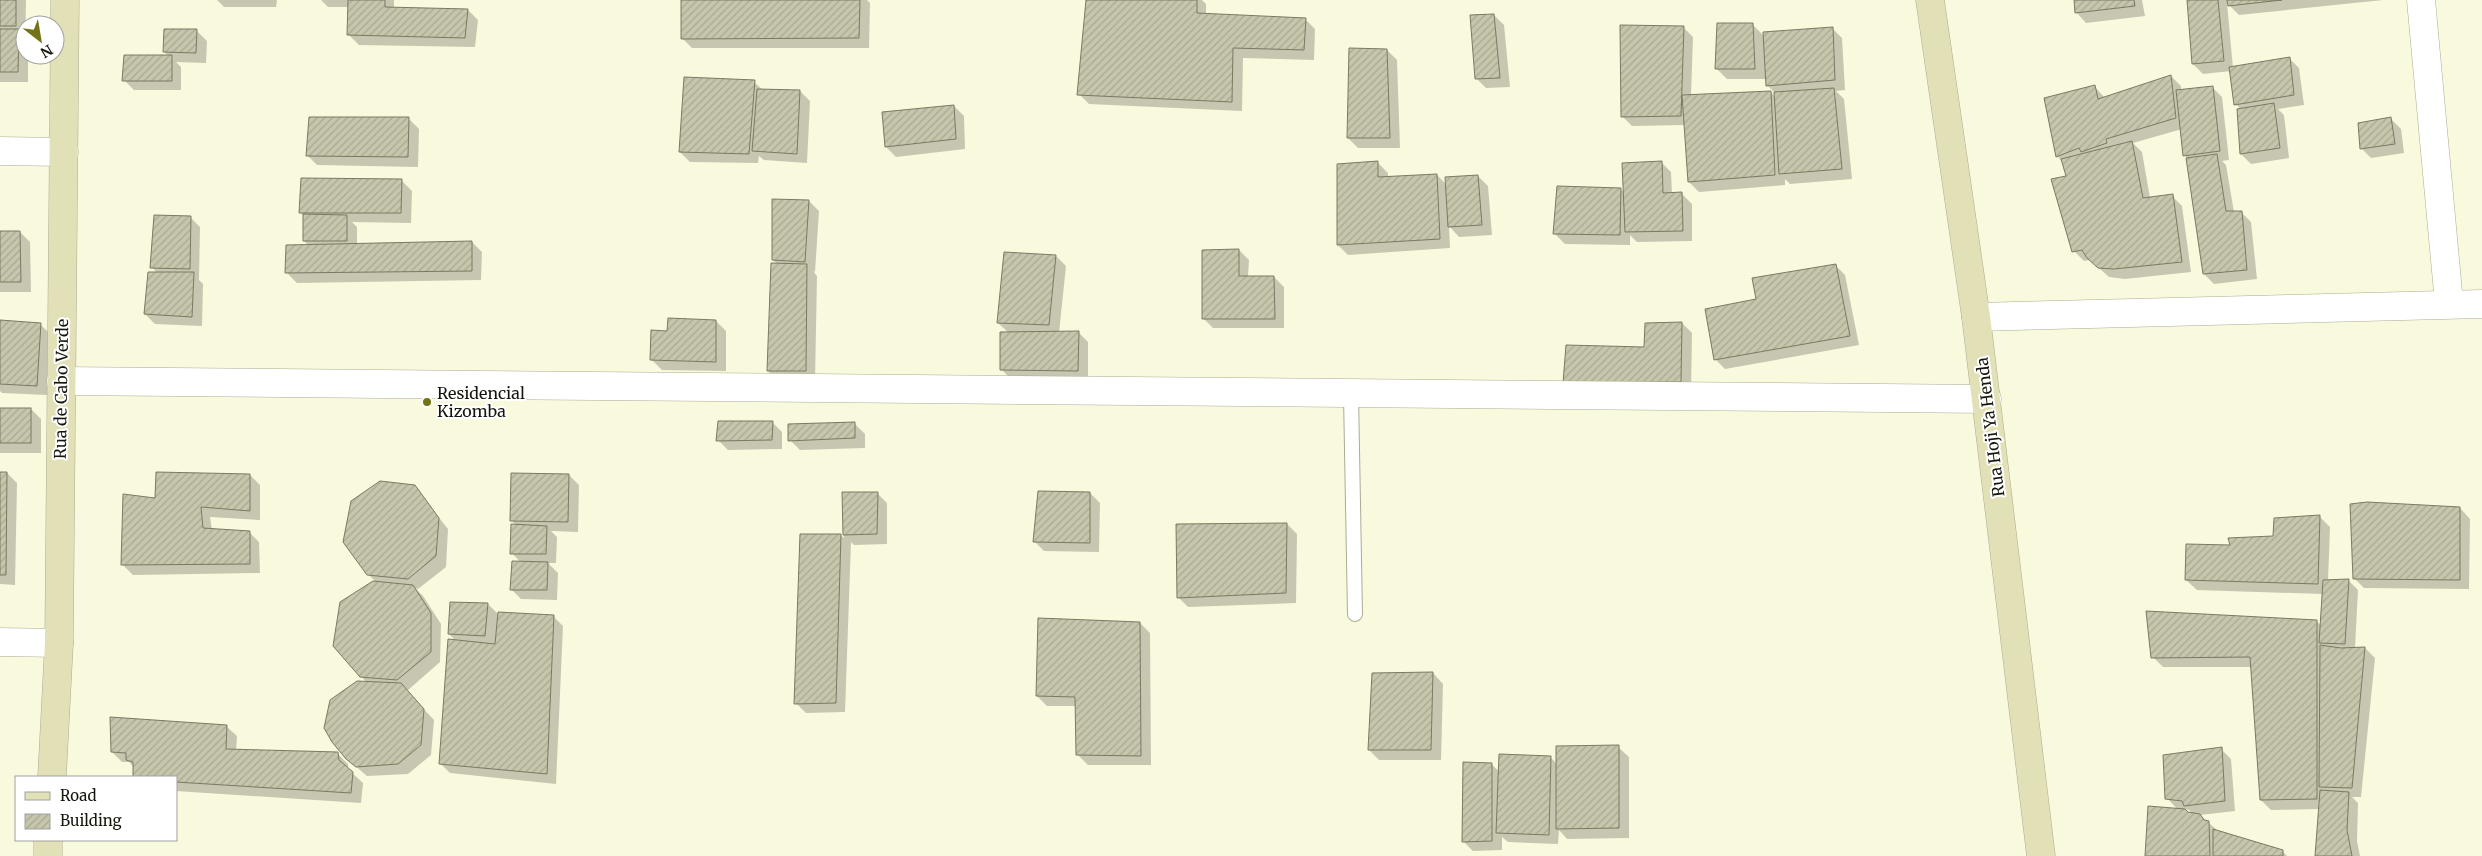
<svg xmlns="http://www.w3.org/2000/svg" width="2482" height="856" viewBox="0 0 2482 856" font-family="Merriweather,serif">
<defs>
<pattern id="building-hatch" width="6" height="6" patternUnits="userSpaceOnUse" patternTransform="scale(1.25)"><rect width="6" height="6" fill="#c6c6ac"/><path d="M-1 1l2-2M0 6l6-6M5 7l2-2" fill="none" stroke="#a9a993"/></pattern>
</defs>
<rect width="100%" height="100%" fill="#f9f9de"/>
<!-- shadow -->
<g fill="#0003" fill-rule="evenodd">
<polygon points="0,0 26,0 25,55 28,55 28,82 0,82"/>
<polygon points="217,0 277,0 276,7 224,7"/>
<polygon points="321,0 394,0 394,9 468,10 478,20 475,47 359,45 349,35 350,7 328,7"/>
<polygon points="682,0 867,0 870,3 869,48 692,48 682,38"/>
<polygon points="1087,0 1202,0 1206,4 1206,14 1305,19 1315,29 1314,60 1243,58 1242,111 1089,104 1079,94"/>
<polygon points="2075,0 2142,0 2145,16 2086,23 2076,12"/>
<polygon points="2188,0 2383,0 2239,15 2227,3 2233,68 2289,58 2299,68 2304,105 2278,109 2284,115 2289,158 2251,164 2241,154 2241,110 2236,104 2231,71 2203,74 2193,64"/>
<polygon points="1494,15 1504,25 1510,87 1486,88 1476,78"/>
<polygon points="1752,24 1764,36 1832,28 1842,38 1845,90 1836,91 1844,99 1852,179 1790,184 1785,179 1785,185 1699,192 1689,182 1685,125 1632,126 1622,116 1683,27 1693,37 1691,96 1771,92 1775,97 1775,93 1767,85 1767,79 1727,79 1717,69"/>
<polygon points="197,31 207,41 206,63 176,62 181,67 181,90 134,90 124,80 169,56 164,52"/>
<polygon points="1387,50 1397,60 1400,148 1358,148 1348,138"/>
<polygon points="2171,76 2181,86 2181,91 2212,87 2222,97 2229,160 2222,161 2226,165 2234,212 2241,212 2251,222 2257,279 2214,284 2204,274 2182,129 2133,143 2142,152 2150,198 2172,196 2182,206 2191,272 2125,279 2109,277 2090,260 2084,261 2074,251 2068,177 2064,163 2057,156 2095,87 2105,98"/>
<polygon points="754,82 763,90 800,91 810,101 807,163 764,160 759,156 758,163 690,162 680,152"/>
<polygon points="954,106 964,116 965,149 896,157 886,147"/>
<polygon points="409,119 419,129 418,167 317,165 307,155"/>
<polygon points="2391,119 2401,129 2404,153 2371,158 2361,148"/>
<polygon points="1661,162 1671,172 1672,194 1682,194 1692,204 1692,241 1637,242 1630,235 1630,245 1565,244 1555,234 1620,189 1625,193"/>
<polygon points="1378,163 1388,173 1388,178 1437,175 1447,185 1478,176 1488,186 1492,235 1459,237 1449,226 1450,248 1348,255 1338,245"/>
<polygon points="402,181 412,191 411,223 352,222 357,227 357,245 472,242 482,252 481,280 297,283 287,273 309,246 304,241 304,216 300,212"/>
<polygon points="809,201 819,211 815,272 813,271 817,276 815,381 778,381 768,371 778,265 773,260"/>
<polygon points="190,217 200,227 199,280 203,284 202,326 155,324 145,314 157,273 152,267"/>
<polygon points="0,232 20,232 30,242 31,292 0,292"/>
<polygon points="1239,250 1249,260 1248,277 1274,277 1284,287 1284,328 1213,328 1203,318"/>
<polygon points="1056,256 1066,266 1059,333 1078,332 1088,342 1088,380 1011,379 1001,369 1009,333 998,323"/>
<polygon points="1835,265 1845,275 1859,345 1725,369 1715,359 1758,300"/>
<polygon points="0,321 40,324 50,334 47,395 2,393 0,391"/>
<polygon points="716,321 726,331 726,371 662,370 652,360 668,332"/>
<polygon points="1682,323 1692,333 1691,392 1575,392"/>
<polygon points="0,409 31,409 41,419 41,453 0,453"/>
<polygon points="772,422 782,432 782,449 728,450 718,440"/>
<polygon points="855,424 865,434 865,448 800,450 790,440"/>
<polygon points="0,473 7,473 17,483 15,585 0,584"/>
<polygon points="250,475 260,485 260,520 210,517 212,530 249,532 259,542 260,573 133,575 123,565 156,500"/>
<polygon points="569,475 579,485 578,532 551,531 557,537 556,563 548,563 558,573 557,600 521,599 511,589 521,563 512,553 517,526 511,520"/>
<polygon points="414,486 448,529 446,567 418,589 415,588 423,596 441,624 440,662 407,691 434,720 431,755 408,774 367,776 347,759 367,683 361,676 342,602 375,581 368,574"/>
<polygon points="844,493 877,493 887,503 887,544 854,545 851,542 845,712 806,713 796,703 841,535 844,538"/>
<polygon points="1090,493 1100,503 1099,552 1044,551 1034,541"/>
<polygon points="2460,508 2470,519 2469,589 2364,588 2354,578"/>
<polygon points="2320,517 2330,527 2328,581 2348,580 2358,590 2355,648 2365,648 2375,658 2361,797 2352,797 2358,803 2357,841 2360,856 2315,856 2319,809 2271,810 2261,800 2252,667 2163,667 2153,657 2316,621 2322,626 2323,594 2197,590 2186,580 2231,546 2274,537"/>
<polygon points="1287,524 1297,534 1296,603 1188,607 1178,597"/>
<polygon points="488,604 499,615 553,616 563,626 556,784 450,773 440,763 456,641 449,634"/>
<polygon points="1140,623 1150,633 1151,765 1088,765 1078,755 1077,706 1047,706 1037,696"/>
<polygon points="1433,673 1443,684 1441,760 1379,760 1369,750"/>
<polygon points="226,726 237,736 236,751 338,754 348,764 348,769 363,783 361,803 176,791 176,777 134,777 134,767 129,762 122,762 112,752"/>
<polygon points="1618,747 1629,757 1629,838 1567,839 1559,830 1558,844 1508,842 1502,837 1502,850 1473,851 1463,841 1492,765 1500,772 1550,757 1558,765"/>
<path d="M2221 749 2231 759 2235 811 2200 815 2218 831 2282 851 2287 856H2147L2178 810 2167 798ZM2184 809 2189 810 2193 814 2187 813Z"/>
</g>
<!-- building -->
<g fill="url(#building-hatch)" stroke="#7a7a62">
<rect x="0" y="0" width="16" height="26"/>
<polygon points="348,0 385,0 385,7 468,9 465,38 347,35"/>
<polygon points="681,0 860,0 859,38 681,39"/>
<polygon points="1086,0 1197,0 1197,13 1306,18 1304,50 1233,48 1232,102 1077,95"/>
<polygon points="2074,0 2134,0 2135,6 2075,13"/>
<polygon points="2187,0 2218,0 2224,61 2192,64"/>
<polygon points="2227,0 2282,0 2228,6"/>
<polygon points="1494,14 1500,78 1475,79 1470,15"/>
<polygon points="1717,23 1753,23 1755,69 1715,69"/>
<polygon points="1620,25 1684,26 1681,116 1621,117"/>
<polygon points="1833,27 1835,80 1766,86 1763,32"/>
<polygon points="0,29 19,29 18,72 0,72"/>
<polygon points="164,29 197,29 196,53 163,52"/>
<polygon points="1349,48 1387,49 1390,138 1347,138"/>
<polygon points="124,55 172,55 172,81 122,81"/>
<polygon points="2290,57 2294,95 2234,105 2229,67"/>
<polygon points="2171,75 2176,118 2106,139 2107,143 2081,152 2079,148 2056,157 2044,98 2095,85 2098,99"/>
<polygon points="684,77 755,80 749,154 679,152"/>
<polygon points="2213,86 2220,151 2183,156 2176,90"/>
<polygon points="1834,88 1842,169 1779,174 1774,92"/>
<polygon points="757,89 800,90 797,154 752,151"/>
<polygon points="1771,91 1775,175 1688,182 1682,95"/>
<polygon points="2274,103 2280,148 2240,154 2237,109"/>
<polygon points="954,105 956,139 885,147 882,112"/>
<polygon points="309,117 409,117 408,157 306,156"/>
<polygon points="2391,117 2395,144 2360,149 2358,123"/>
<polygon points="2132,141 2143,198 2173,194 2182,262 2114,269 2098,268 2087,258 2082,250 2072,252 2051,179 2066,176 2061,159"/>
<polygon points="2217,154 2226,211 2242,211 2247,270 2203,274 2186,158"/>
<polygon points="1378,161 1378,177 1437,174 1440,239 1337,245 1337,164"/>
<polygon points="1662,161 1663,193 1682,192 1683,231 1625,232 1622,163"/>
<polygon points="1478,175 1482,225 1448,227 1445,177"/>
<polygon points="301,178 402,179 401,213 299,213"/>
<polygon points="1557,186 1621,188 1620,235 1553,234"/>
<polygon points="772,199 809,200 805,262 772,260"/>
<polygon points="303,214 347,215 347,241 303,241"/>
<polygon points="154,215 191,216 190,269 150,268"/>
<polygon points="0,231 20,231 21,282 0,282"/>
<polygon points="472,241 472,271 285,273 286,245"/>
<polygon points="1239,249 1239,276 1274,276 1275,319 1202,319 1202,250"/>
<polygon points="1004,252 1056,255 1049,325 997,323"/>
<polygon points="771,263 807,264 806,371 767,371"/>
<polygon points="1836,264 1850,336 1714,360 1705,309 1756,299 1752,278"/>
<polygon points="148,272 194,272 192,317 144,314"/>
<polygon points="668,318 716,320 716,362 650,360 651,330 667,331"/>
<polygon points="0,320 41,323 37,386 0,384"/>
<polygon points="1682,322 1681,382 1563,383 1566,345 1644,347 1645,323"/>
<polygon points="1079,331 1078,371 1000,370 1000,332"/>
<rect x="0" y="408" width="31" height="35"/>
<polygon points="718,421 773,421 772,440 716,441"/>
<polygon points="855,422 855,438 788,441 788,424"/>
<polygon points="0,472 7,472 6,575 0,575"/>
<polygon points="156,472 250,474 250,511 201,507 203,528 250,531 250,564 121,565 123,494 155,498"/>
<polygon points="511,473 569,474 568,522 510,521"/>
<polygon points="380,481 415,485 439,518 436,556 408,579 367,575 343,542 351,501"/>
<polygon points="1038,491 1090,492 1090,543 1033,542"/>
<polygon points="842,492 878,492 877,534 843,535"/>
<polygon points="2367,502 2460,507 2460,580 2353,579 2350,504"/>
<polygon points="2320,515 2318,584 2185,580 2186,544 2230,545 2228,538 2273,536 2274,518"/>
<polygon points="1287,523 1286,593 1177,598 1176,524"/>
<polygon points="511,524 547,526 546,554 510,554"/>
<polygon points="800,534 841,534 836,703 794,704"/>
<polygon points="512,561 548,562 547,590 510,590"/>
<polygon points="2349,579 2345,644 2319,643 2323,580"/>
<polygon points="373,581 413,585 431,613 431,652 397,680 360,677 333,646 340,602"/>
<polygon points="450,602 488,603 485,636 448,634"/>
<polygon points="2146,611 2317,620 2317,799 2260,800 2250,657 2151,658"/>
<polygon points="498,612 554,615 547,774 439,764 448,639 495,644"/>
<polygon points="1038,618 1140,622 1141,756 1076,755 1075,697 1036,696"/>
<polygon points="2320,645 2341,648 2365,647 2352,788 2319,787"/>
<polygon points="1433,672 1431,750 1368,750 1372,673"/>
<polygon points="357,681 401,683 424,709 421,745 398,764 356,767 346,759 332,742 324,728 330,700"/>
<polygon points="110,717 227,725 226,749 338,752 339,760 353,772 351,793 176,782 176,777 133,777 133,762 126,760 126,753 111,752"/>
<polygon points="1619,745 1619,828 1556,829 1556,746"/>
<polygon points="2222,747 2225,801 2184,806 2182,801 2165,799 2163,755"/>
<polygon points="1499,754 1551,756 1549,835 1496,833"/>
<polygon points="1463,762 1492,763 1492,841 1462,842"/>
<polygon points="2320,790 2349,792 2347,830 2352,856 2315,856"/>
<polygon points="2148,806 2185,809 2188,812 2200,814 2204,820 2209,821 2210,856 2145,856"/>
<polygon points="2213,829 2283,850 2283,856 2213,856"/>
</g>
<g fill="none" stroke-linecap="round" stroke-linejoin="round">
<defs>
<polyline id="service" points="1351,394 1355,614"/>
<g id="minor">
<polyline points="2421,0 2449,303"/>
<polyline points="0,151 64,152"/>
<polyline points="61,381 1987,399"/>
<polyline points="0,642 59,643"/>
</g>
<polyline id="tertiary" points="1976,317 2482,304"/>
<g id="secondary">
<polyline points="1930,0 1976,317 2041,856"/>
<polyline points="52,777 59,643 65,0"/>
<polyline points="48,856 48,840"/>
</g>
</defs>
<!-- service casing -->
<use href="#service" stroke="#acac93" stroke-width="16"/>
<!-- minor casing -->
<use href="#minor" stroke="#acac93" stroke-width="29"/>
<!-- tertiary casing -->
<use href="#tertiary" stroke="#acac93" stroke-width="29"/>
<!-- secondary casing -->
<use href="#secondary" stroke="#acac93" stroke-width="29"/>
<!-- service -->
<use href="#service" stroke="#fff" stroke-width="14"/>
<!-- minor -->
<use href="#minor" stroke="#fff" stroke-width="28"/>
<!-- tertiary -->
<use href="#tertiary" stroke="#fff" stroke-width="28"/>
<!-- secondary -->
<use href="#secondary" stroke="#e1e0b6" stroke-width="28"/>
</g>
<!-- markers -->
<circle fill="#757317" stroke="#fff" stroke-width="2" cx="427" cy="402" r="5"/>
<g text-anchor="middle" dominant-baseline="central" stroke-width="4" stroke-linejoin="round" paint-order="stroke">
<!-- street labels -->
<g font-size="16" fill="#14150b" stroke="#fff">
<text transform="translate(61 389) rotate(-89)">Rua de Cabo Verde</text>
<text transform="translate(1990 427) rotate(-97)">Rua Hoji Ya Henda</text>
</g>
<!-- poi labels -->
<g font-size="16" fill="#14150b" stroke="#fff" text-anchor="start">
<text x="437" y="393">Residencial<tspan x="437" dy="18">Kizomba</tspan></text>
</g>
</g>
<!-- legend -->
<rect x="15" y="776" width="162" height="65" fill="#ffffff" stroke="#a1a19d"/>
<rect x="25" y="792" width="25" height="8" fill="#e1e0b6" stroke="#a1a19d"/>
<text x="60" y="801" font-size="15" fill="#14150b">Road</text>
<rect x="25" y="814" width="25" height="15" fill="url(#building-hatch)" stroke="#a1a19d"/>
<text x="60" y="826" font-size="15" fill="#14150b">Building</text>
<!-- north arrow -->
<g transform="translate(40 40) rotate(149)"><circle r="24" fill="#ffffff" stroke="#a1a19d"/>
<path d="M0-4L9 19L0 12L-9 19Z" fill="#757317"/>
<text y="-8" font-size="14" font-weight="bold" text-anchor="middle" fill="#14150b">N</text>
</g>
</svg>
